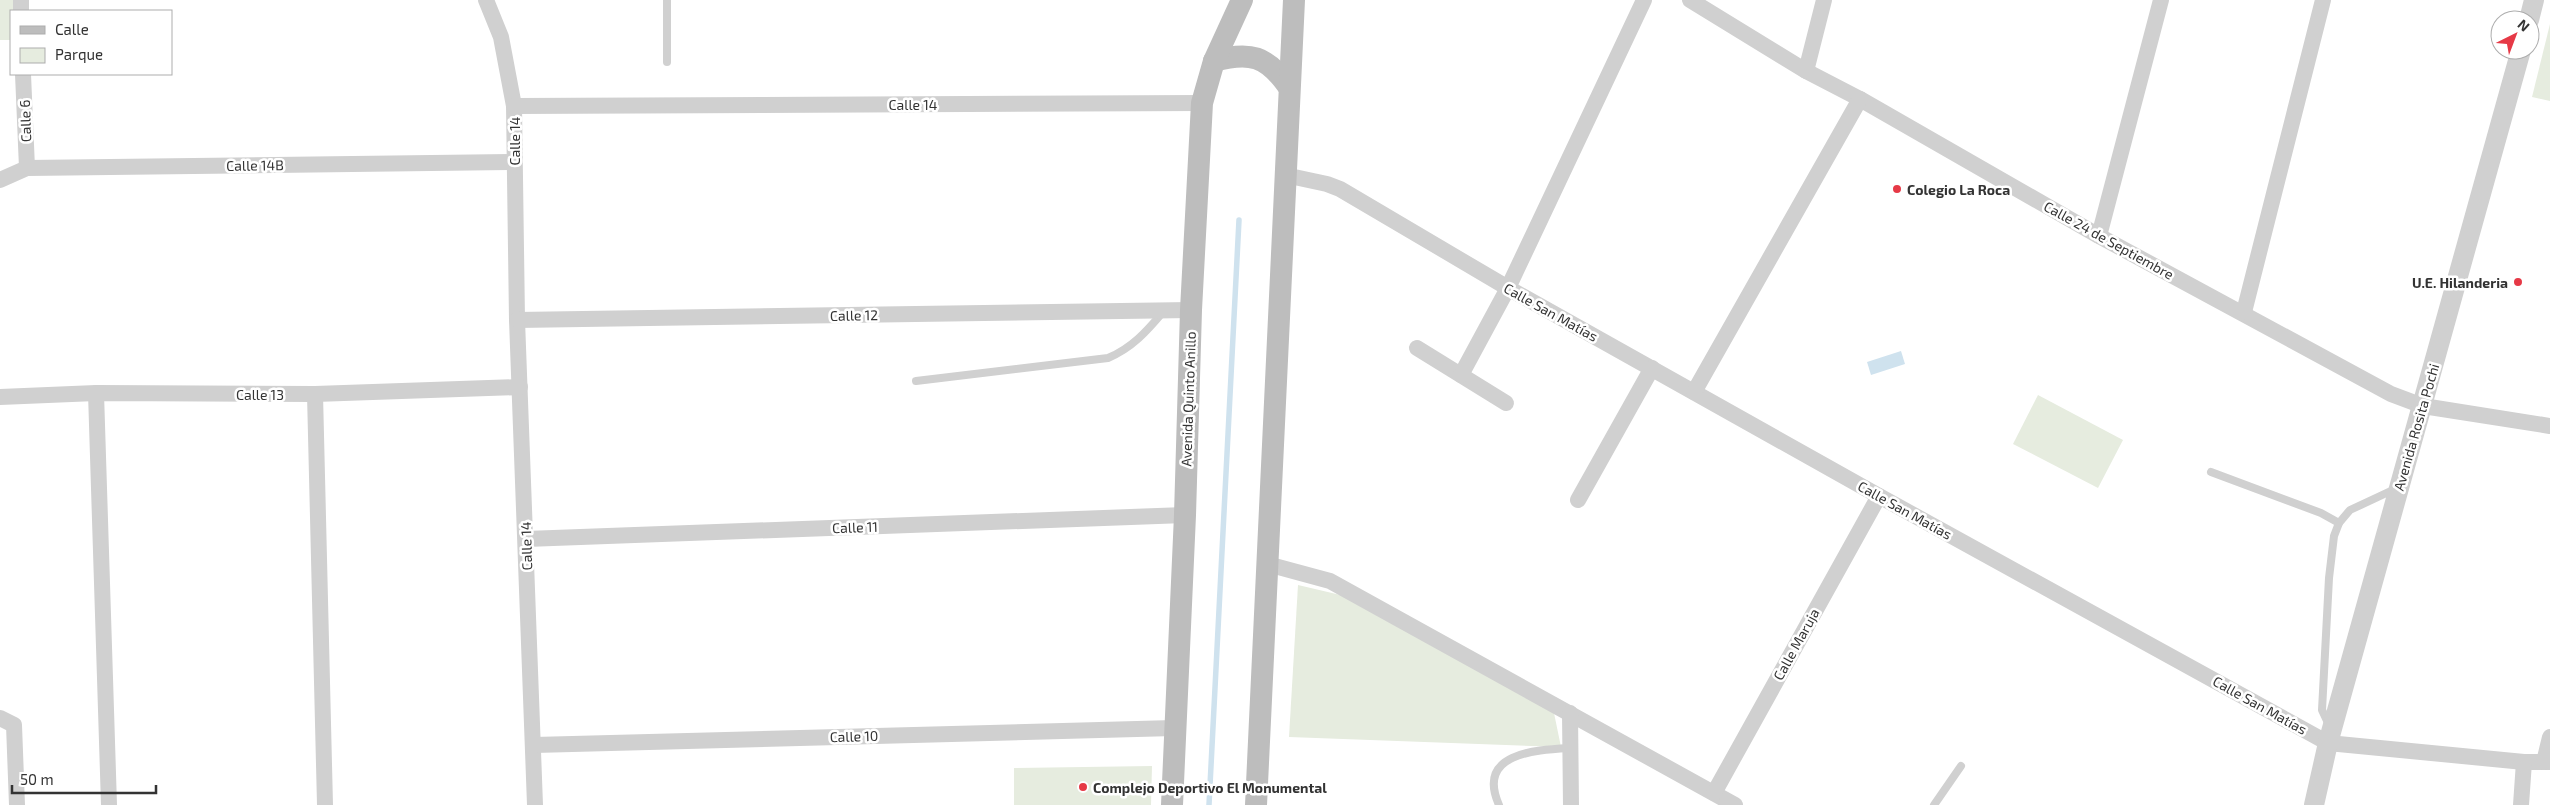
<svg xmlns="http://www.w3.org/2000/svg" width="2550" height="805" viewBox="0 0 2550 805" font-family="'Exo 2',sans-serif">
<rect width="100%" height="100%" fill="#fff"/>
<!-- green -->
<g fill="#e6ecdf">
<polygon points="0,0 18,0 18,11 11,11 11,40 0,40"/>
<polygon points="2550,24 2550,101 2532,97"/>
<polygon points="2038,395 2123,440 2098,488 2013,444"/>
<polygon points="1298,585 1349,597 1554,713 1561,747 1289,737"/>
<polygon points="1152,766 1151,805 1014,805 1014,768"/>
</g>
<!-- water -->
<polygon fill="#cfe2ee" points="1901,351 1905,364 1871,375 1867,362"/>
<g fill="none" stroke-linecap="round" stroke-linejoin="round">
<!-- stream -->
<polyline stroke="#cfe2ee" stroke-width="5.5" points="1209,805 1239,220"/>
<!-- service -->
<g stroke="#d0d0d0" stroke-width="8">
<polyline points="667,0 667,62"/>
<path d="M916 381 1108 358C1132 348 1147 331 1163 312"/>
<polyline points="2211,472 2321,513 2339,523"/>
<polyline points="2329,725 2322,710 2329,578 2334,536 2339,523 2350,510 2395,489"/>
<path d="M1499 805C1476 753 1535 750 1570 748"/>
<polyline points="1934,805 1961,766"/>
</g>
<!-- minor -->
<g stroke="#d0d0d0" stroke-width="16">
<polyline points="21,0 21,11"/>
<polyline points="486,0 501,37 514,106 517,320 535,805"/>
<polyline points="1690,0 1806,71 1860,99 2099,236 2391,394 2423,406 2550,426"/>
<polyline points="1806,71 1824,0"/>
<polyline points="23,74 27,168"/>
<polyline points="514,106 1202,103"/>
<polyline points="1285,175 1327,184 1340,189 1508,288 1879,496 2328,743 2524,762 2550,762"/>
<polyline points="0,180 27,168 513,162"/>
<polyline points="2099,236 2161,0"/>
<polyline points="2244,312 2323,0"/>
<polyline points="517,320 1191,310"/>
<polyline points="1417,348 1506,403"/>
<polyline points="1461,375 1508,288 1644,0"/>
<polyline points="1694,392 1860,99"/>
<polyline points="96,393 109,805"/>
<polyline points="315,394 325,805"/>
<polyline points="0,397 96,393 315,394 520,387"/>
<polyline points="1578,500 1652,368"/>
<polyline points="526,539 1185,515"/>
<polyline points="1267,564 1330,581 1735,805"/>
<polyline points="1570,713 1571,805"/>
<polyline points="0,718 14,725 17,805"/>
<polyline points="534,745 1174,728"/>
<polyline points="2544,762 2550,737"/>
<polyline points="1714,793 1879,496"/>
<polyline points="2521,805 2524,762"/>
</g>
<!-- tertiary -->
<g stroke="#d0d0d0" stroke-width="20">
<polyline points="2529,20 2534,0"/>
<polyline points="2314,805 2328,743 2521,50"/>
</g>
<!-- secondary -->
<g stroke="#bdbdbd" stroke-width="22">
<path d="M1214 61C1250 51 1267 56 1288 86"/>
<polyline points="1172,805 1185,515 1191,310 1202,103 1214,61 1242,0"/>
<polyline points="1256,805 1294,0"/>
</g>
</g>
<!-- markers -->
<g fill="#e63946" stroke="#fff" stroke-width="2">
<circle cx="1897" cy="189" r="5"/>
<circle cx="2518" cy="282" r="5"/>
<circle cx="1083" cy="787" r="5"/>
</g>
<g text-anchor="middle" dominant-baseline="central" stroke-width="5" stroke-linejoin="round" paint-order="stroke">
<!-- street labels -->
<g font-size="14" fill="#333" stroke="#fff">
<text x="913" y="104">Calle 14</text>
<text transform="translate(25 121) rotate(-92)">Calle 6</text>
<text transform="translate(514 141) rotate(-90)">Calle 14</text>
<text transform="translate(255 165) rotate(-1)">Calle 14B</text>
<text transform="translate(2109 240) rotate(29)">Calle 24 de Septiembre</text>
<text transform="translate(1551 312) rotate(29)">Calle San Matías</text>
<text transform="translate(854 315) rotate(-1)">Calle 12</text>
<text x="260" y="394">Calle 13</text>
<text transform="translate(1188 399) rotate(-88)">Avenida Quinto Anillo</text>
<text transform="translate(2416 427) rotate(-74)">Avenida Rosita Pochi</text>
<text transform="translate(1905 510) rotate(29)">Calle San Matías</text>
<text transform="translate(855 527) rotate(-2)">Calle 11</text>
<text transform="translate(526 546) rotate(-92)">Calle 14</text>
<text transform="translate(1796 644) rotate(-61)">Calle Maruja</text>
<text transform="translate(2260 705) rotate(29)">Calle San Matías</text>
<text transform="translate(854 736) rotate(-2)">Calle 10</text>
</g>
<!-- poi labels -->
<g font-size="14" font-weight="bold" fill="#333" stroke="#fff" text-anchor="start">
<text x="1907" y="189">Colegio La Roca</text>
<text x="2508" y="282" text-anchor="end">U.E. Hilanderia</text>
<text x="1093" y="787">Complejo Deportivo El Monumental</text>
</g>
</g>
<!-- legend -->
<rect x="10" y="10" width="162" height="65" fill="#ffffff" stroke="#adadad"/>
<rect x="20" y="26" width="25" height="8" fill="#bdbdbd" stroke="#adadad"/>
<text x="55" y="35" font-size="15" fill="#333333">Calle</text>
<rect x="20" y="48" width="25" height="15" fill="#e6ecdf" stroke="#adadad"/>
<text x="55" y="60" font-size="15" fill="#333333">Parque</text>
<!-- north arrow -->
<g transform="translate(2515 35) rotate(42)"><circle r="24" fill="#ffffff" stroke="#adadad"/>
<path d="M0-4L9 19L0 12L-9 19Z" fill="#e63946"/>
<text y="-8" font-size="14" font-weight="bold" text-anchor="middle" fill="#333333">N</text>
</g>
<!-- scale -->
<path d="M12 785v8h144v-8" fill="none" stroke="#333333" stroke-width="2.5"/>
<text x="20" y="785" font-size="15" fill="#333333" stroke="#ffffff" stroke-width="4" paint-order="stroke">50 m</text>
</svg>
